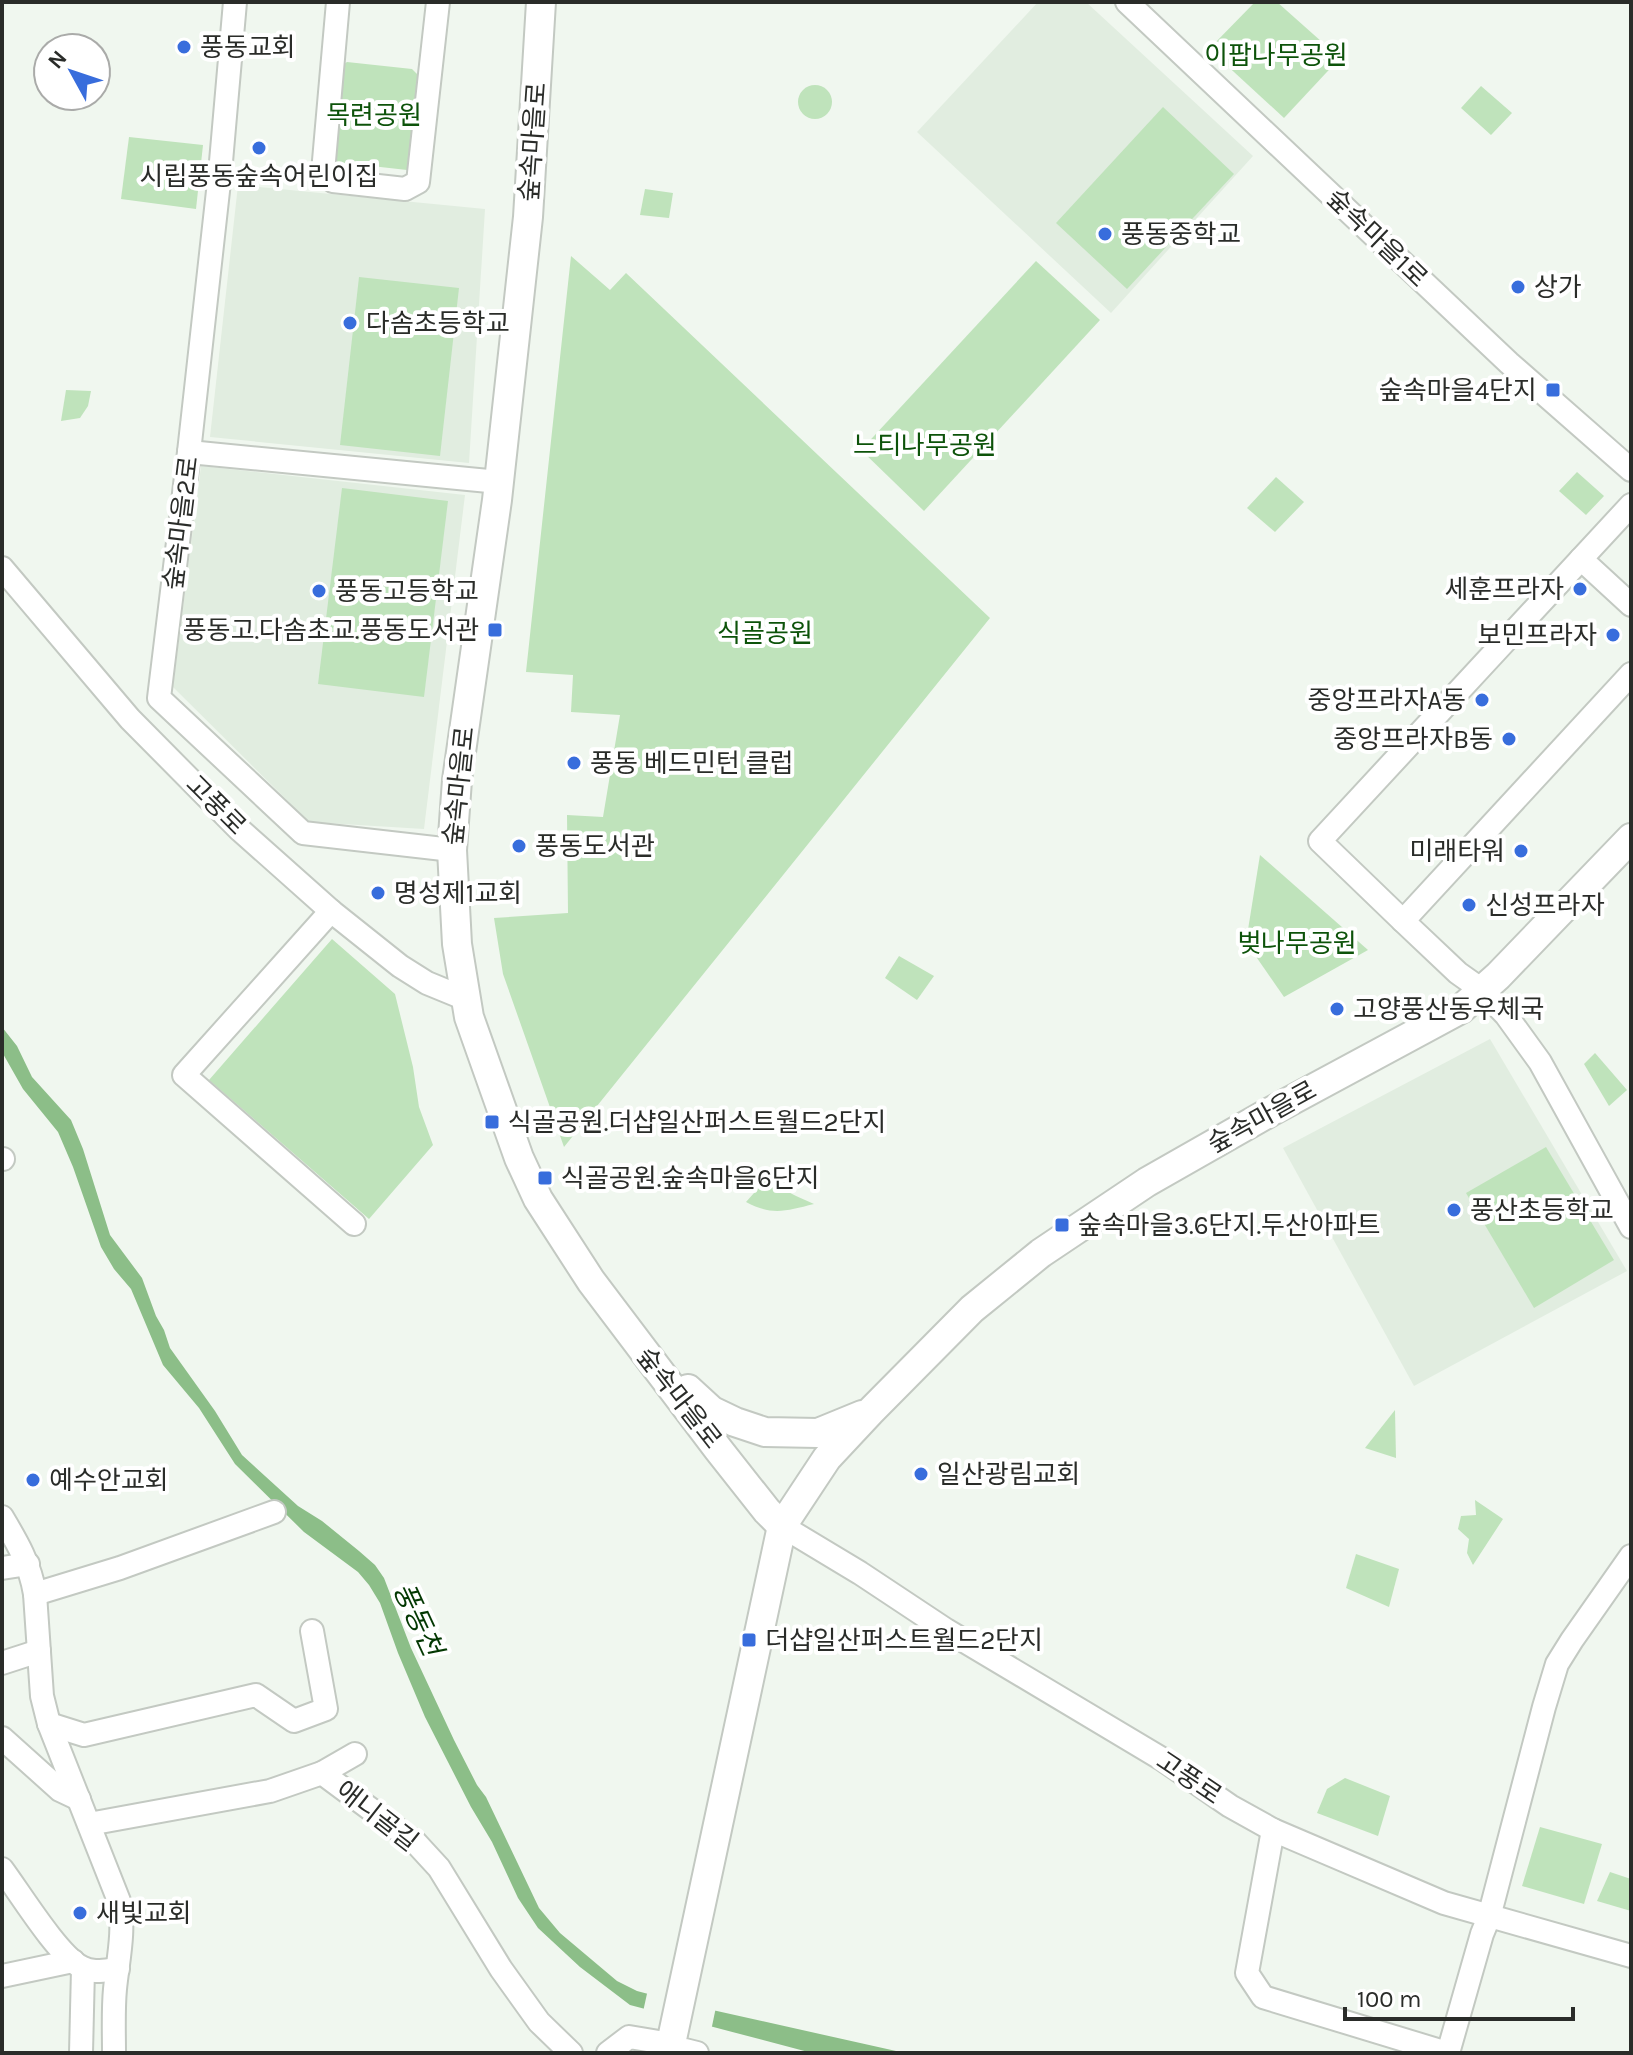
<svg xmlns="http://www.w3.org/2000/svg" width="1633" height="2055" viewBox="0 0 1633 2055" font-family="Karla,'Noto Sans KR',sans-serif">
<rect width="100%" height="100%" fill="#f0f7ef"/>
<!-- built -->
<g fill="#e1ede0">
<polygon points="1038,2 1086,2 1253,156 1111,313 917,132"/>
<polygon points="238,185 485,209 469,463 210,437"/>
<polygon points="201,466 465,495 424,829 309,822 173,687"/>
<polygon points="1490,1039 1627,1271 1414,1386 1283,1148"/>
</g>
<!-- green -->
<g fill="#bfe3bb">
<polygon points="1255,2 1277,2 1340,58 1284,118 1209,49"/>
<polygon points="347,62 412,69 418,75 407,170 336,162 331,155 341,66"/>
<circle cx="815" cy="102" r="17"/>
<polygon points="1481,86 1512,113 1491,135 1461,108"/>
<polygon points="1163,107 1234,174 1127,289 1056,223"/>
<polygon points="129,137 203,145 196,209 121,199"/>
<polygon points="645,189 673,193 669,218 640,215"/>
<polygon points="571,256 610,290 626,273 990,618 564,1147 503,974 494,918 568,913 567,815 603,817 620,715 571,712 573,675 526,672"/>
<polygon points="1036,261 1100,320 924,511 861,450"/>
<polygon points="359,277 459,288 440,456 340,445"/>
<polygon points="66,390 91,391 88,406 80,418 61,421"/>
<polygon points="1577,472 1604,496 1586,515 1559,491"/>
<polygon points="1276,477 1304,502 1275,532 1247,508"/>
<polygon points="342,488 448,501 424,697 318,684"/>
<polygon points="1260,855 1368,950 1284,997 1246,942"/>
<polygon points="332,939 395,994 413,1067 419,1107 433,1145 369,1219 209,1080"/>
<polygon points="899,956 934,976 917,1000 885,978"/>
<polygon points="1595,1053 1627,1090 1609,1106 1584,1064"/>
<polygon points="1546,1147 1614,1260 1534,1308 1466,1193"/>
<path d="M770 1175C781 1191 796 1196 814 1204 786 1211 772 1216 746 1202Z"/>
<polygon points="1395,1410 1396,1458 1365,1448"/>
<polygon points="1475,1500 1503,1519 1473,1565 1467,1553 1469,1539 1458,1529 1461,1516 1476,1515"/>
<polygon points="1356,1554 1399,1569 1389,1607 1346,1588"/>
<polygon points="1345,1778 1390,1796 1378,1836 1317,1813 1327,1789"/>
<polygon points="1540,1827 1602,1844 1584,1904 1522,1886"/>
<polygon points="1610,1872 1631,1879 1631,1911 1597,1901"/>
</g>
<!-- water -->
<polygon fill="#8cbe88" points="2,1027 17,1046 32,1077 71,1120 83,1149 110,1235 142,1278 156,1316 164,1330 170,1348 215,1411 242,1455 298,1506 322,1521 359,1551 375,1565 384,1578 411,1648 454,1740 477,1785 486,1797 539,1908 560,1933 617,1981 637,1991 690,2005 905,2053 812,2053 630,2005 580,1967 538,1928 518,1898 492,1842 471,1807 425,1717 398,1653 380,1603 369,1585 358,1572 304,1532 235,1464 199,1408 163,1365 131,1289 114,1269 101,1247 73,1167 58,1132 23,1089 2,1052"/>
<!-- pier -->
<polygon fill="#f0f7ef" points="648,1989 716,2007 711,2031 643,2012"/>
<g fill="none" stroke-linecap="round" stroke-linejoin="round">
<defs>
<g id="minor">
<polyline points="235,2 220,173 189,452 159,698 303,833 452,850"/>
<polyline points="338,2 323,172 333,181 405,189 418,182 438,2"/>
<polyline points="1127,2 1509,363 1631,470"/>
<polyline points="189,452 499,482"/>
<polyline points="1631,505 1320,841 1403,921 1458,973 1482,990 1506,1015 1540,1062 1631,1227"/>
<polyline points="1581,559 1631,605"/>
<polyline points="2,568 130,719 240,830 331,911 400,966 427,983 466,999"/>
<polyline points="331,911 184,1075 354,1224"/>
<polyline points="1403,921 1631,674"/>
<polyline points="2,1159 3,1159"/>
<path d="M2 1517C17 1542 30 1564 35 1594L42 1696 49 1724 119 1901C125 1931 118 1959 115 1989 113 2010 114 2032 114 2053"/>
<polyline points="782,1526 860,1573 946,1630 1162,1759 1230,1806 1273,1830 1444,1903 1631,1956"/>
<polyline points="2,1568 28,1564"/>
<polyline points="35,1594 120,1568 274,1512"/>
<polyline points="2,1663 39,1651"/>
<polyline points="49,1724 84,1735 256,1695 294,1721 326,1709 312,1631"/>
<polyline points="2,1738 60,1790 79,1799"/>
<polyline points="322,1773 355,1754"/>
<polyline points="89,1824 270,1791 322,1773 416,1843 439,1868 501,1969 539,2022 571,2053"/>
<polyline points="1273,1830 1247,1973 1263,1997 1447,2053"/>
<path d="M2 1869C20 1893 57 1954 81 1967 93 1974 106 1970 118 1969"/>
<polyline points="2,1976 73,1961"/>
<polyline points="685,2050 697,2053"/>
<polyline points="81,2053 83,1969"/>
<polyline points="608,2053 629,2037 659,2042"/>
<polyline points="1448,2053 1482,1934 1489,1917 1544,1707 1557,1664 1572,1640 1631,1556"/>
</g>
<g id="major">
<polyline points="541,2 528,217 497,500 457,780 452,850 457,944 469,1017 519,1158 538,1199 591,1281 718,1449 767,1511 782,1526"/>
<polyline points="688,1389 712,1411 735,1422 765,1432 818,1433 862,1415"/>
<polyline points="669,2053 782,1526 827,1458 870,1412 972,1309 1041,1253 1147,1182 1270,1112 1461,1009 1498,976 1631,838"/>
</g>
</defs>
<!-- minor casing -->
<use href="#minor" stroke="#c3c9c2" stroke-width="26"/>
<!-- major casing -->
<use href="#major" stroke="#c3c9c2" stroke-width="32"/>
<!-- minor -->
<use href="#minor" stroke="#fff" stroke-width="22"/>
<!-- major -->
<use href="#major" stroke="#fff" stroke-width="28"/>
</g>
<!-- markers -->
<g fill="#386ddc" stroke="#fff" stroke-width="3">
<circle cx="184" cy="47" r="8"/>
<circle cx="259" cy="148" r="8"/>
<circle cx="1105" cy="234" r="8"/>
<circle cx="1518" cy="287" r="8"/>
<circle cx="350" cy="323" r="8"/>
<rect x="1545" y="382" width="16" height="16" rx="4"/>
<circle cx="1580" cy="589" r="8"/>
<circle cx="319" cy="591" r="8"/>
<rect x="487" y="622" width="16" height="16" rx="4"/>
<circle cx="1613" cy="635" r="8"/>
<circle cx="1482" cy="700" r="8"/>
<circle cx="1509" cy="739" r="8"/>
<circle cx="574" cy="763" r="8"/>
<circle cx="519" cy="846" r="8"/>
<circle cx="1521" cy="851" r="8"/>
<circle cx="378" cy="893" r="8"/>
<circle cx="1469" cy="905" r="8"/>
<circle cx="1337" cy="1009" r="8"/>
<rect x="484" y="1114" width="16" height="16" rx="4"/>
<rect x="537" y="1170" width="16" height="16" rx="4"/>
<circle cx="1454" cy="1210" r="8"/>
<rect x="1054" y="1217" width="16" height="16" rx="4"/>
<circle cx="921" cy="1474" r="8"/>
<circle cx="33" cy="1480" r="8"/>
<rect x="741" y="1632" width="16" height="16" rx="4"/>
<circle cx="80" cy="1913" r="8"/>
</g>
<g text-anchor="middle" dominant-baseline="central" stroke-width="8" stroke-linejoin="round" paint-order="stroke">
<!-- poi labels -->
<g font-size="26" fill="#2a2c29" stroke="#fff" text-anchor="start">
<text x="200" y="47">풍동교회</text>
<text x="259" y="176" text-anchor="middle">시립풍동숲속어린이집</text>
<text x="1121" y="234">풍동중학교</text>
<text x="1534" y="287">상가</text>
<text x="366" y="323">다솜초등학교</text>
<text x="1537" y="390" text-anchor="end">숲속마을4단지</text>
<text x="1564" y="589" text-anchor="end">세훈프라자</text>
<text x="335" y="591">풍동고등학교</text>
<text x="479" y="630" text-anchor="end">풍동고.다솜초교.풍동도서관</text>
<text x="1597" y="635" text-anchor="end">보민프라자</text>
<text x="1466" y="700" text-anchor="end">중앙프라자A동</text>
<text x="1493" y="739" text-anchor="end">중앙프라자B동</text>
<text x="590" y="763">풍동 베드민턴 클럽</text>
<text x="535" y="846">풍동도서관</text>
<text x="1505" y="851" text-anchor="end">미래타워</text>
<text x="394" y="893">명성제1교회</text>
<text x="1485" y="905">신성프라자</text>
<text x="1353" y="1009">고양풍산동우체국</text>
<text x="508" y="1122">식골공원.더샵일산퍼스트월드2단지</text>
<text x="561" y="1178">식골공원.숲속마을6단지</text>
<text x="1470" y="1210">풍산초등학교</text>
<text x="1078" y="1225">숲속마을3.6단지.두산아파트</text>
<text x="937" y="1474">일산광림교회</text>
<text x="49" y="1480">예수안교회</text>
<text x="765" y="1640">더샵일산퍼스트월드2단지</text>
<text x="96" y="1913">새빛교회</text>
</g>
<!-- park labels -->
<g font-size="26" fill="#0d530a" stroke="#fff">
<text x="1276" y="55">이팝나무공원</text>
<text x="374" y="115">목련공원</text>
<text x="925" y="445">느티나무공원</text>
<text x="765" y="633">식골공원</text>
<text x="1297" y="943">벚나무공원</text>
</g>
<!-- street labels -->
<g font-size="26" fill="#2a2c29" stroke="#fff">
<text transform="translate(533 142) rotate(-86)">숲속마을로</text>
<text transform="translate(1377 238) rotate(44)">숲속마을1로</text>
<text transform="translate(181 523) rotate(-83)">숲속마을2로</text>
<text transform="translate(459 786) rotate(-84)">숲속마을로</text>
<text transform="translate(216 805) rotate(45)">고풍로</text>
<text transform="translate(1262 1117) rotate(-29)">숲속마을로</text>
<text transform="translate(679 1398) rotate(52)">숲속마을로</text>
<text transform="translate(1189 1778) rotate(34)">고풍로</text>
<text transform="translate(377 1816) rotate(38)">애니골길</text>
</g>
<!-- water labels -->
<g font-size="28" font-style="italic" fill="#033802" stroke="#fff">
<text transform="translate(418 1619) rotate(65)">풍동천</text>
</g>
</g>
<!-- border -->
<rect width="1633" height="2055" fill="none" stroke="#2a2c29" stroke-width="8"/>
<!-- north arrow -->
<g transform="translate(72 72) rotate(310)"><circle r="38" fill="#ffffff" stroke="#aaaba9" stroke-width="2"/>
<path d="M0-6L14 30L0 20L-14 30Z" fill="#386ddc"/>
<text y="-12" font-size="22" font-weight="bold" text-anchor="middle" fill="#2a2c29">N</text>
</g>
<!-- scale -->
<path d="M1345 2007v12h228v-12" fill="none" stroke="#2a2c29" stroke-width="4"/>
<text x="1357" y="2007" font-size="24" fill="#2a2c29" stroke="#ffffff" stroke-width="6" paint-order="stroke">100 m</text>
</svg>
